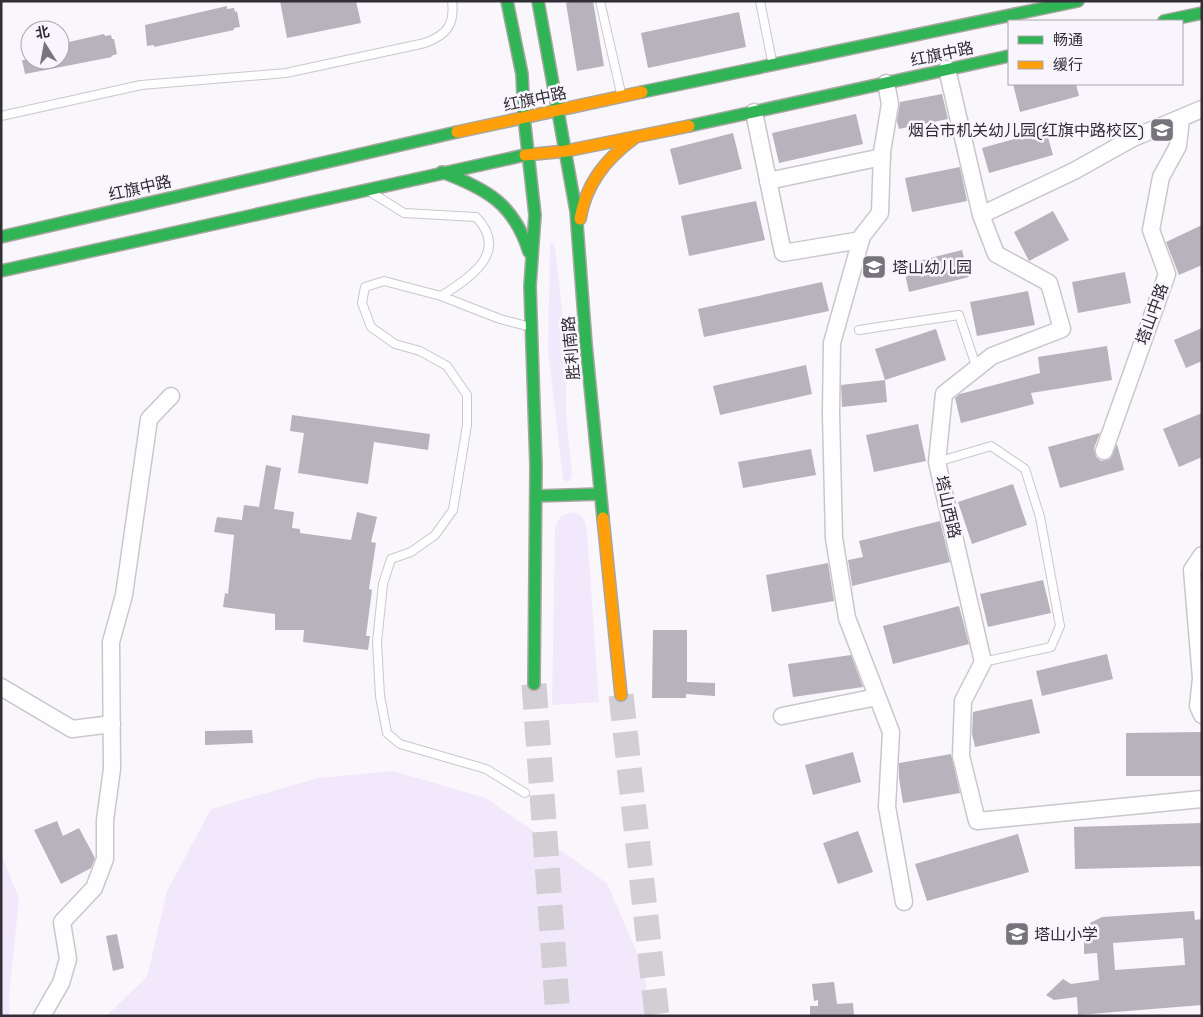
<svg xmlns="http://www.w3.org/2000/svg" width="1203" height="1017" viewBox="0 0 1203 1017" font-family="'Space Grotesk','Noto Sans SC',sans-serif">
<rect width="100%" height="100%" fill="#f9f7fb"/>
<!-- green -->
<g fill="#f2e8fc">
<polygon points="550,243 554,243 556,254 566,348 566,414 572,476 568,482 563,479 548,350"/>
<path d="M571 512C583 513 585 520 587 530L599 702 552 705 555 528 560 517Z"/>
<polygon points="393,771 486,798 607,883 644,969 649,1016 106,1016 147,977 167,891 211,809 318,778"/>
<polygon points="1,853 19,899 9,995 10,1016 1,1016"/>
</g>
<!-- building -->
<g fill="#b8b2bc" fill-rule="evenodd">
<polygon points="280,1 356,1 361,23 287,38"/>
<polygon points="573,1 593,1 604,66 577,71 566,3"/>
<polygon points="227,6 227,9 234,8 235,12 237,11 240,27 234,28 234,30 154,47 154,45 147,46 145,25"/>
<polygon points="739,12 746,47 648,68 641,33"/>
<polygon points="104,34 105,36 111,35 112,39 114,39 117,54 111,56 112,57 25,74 22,60 60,60 60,44"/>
<polygon points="1013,84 1076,84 1079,96 1020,112"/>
<polygon points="942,94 948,119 899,129 897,121 900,102"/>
<polygon points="856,114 863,144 779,163 772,133"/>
<polygon points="1046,130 1053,155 989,173 982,148"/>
<polygon points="733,133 742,169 679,185 670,149"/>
<polygon points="960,167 967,201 912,212 905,178"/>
<polygon points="756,201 765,240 689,256 681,216"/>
<polygon points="1053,211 1069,240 1029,261 1014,232"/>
<polygon points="1202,225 1202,265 1179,275 1166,242"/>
<polygon points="962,250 969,277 909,292 903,265"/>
<polygon points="1125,272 1131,303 1078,313 1072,282"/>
<polygon points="822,282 829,311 704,337 698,309"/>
<polygon points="1028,291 1035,325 977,336 970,302"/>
<polygon points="1202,328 1202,361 1186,368 1174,340"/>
<polygon points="936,329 946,360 885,380 875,349"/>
<polygon points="1107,346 1112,380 1031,393 1034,404 961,423 955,398 960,394 1040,373 1038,357"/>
<polygon points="806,365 812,394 720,415 713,386"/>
<polygon points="885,380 887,402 842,407 841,385"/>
<polygon points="1202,413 1202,457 1179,467 1163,429"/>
<polygon points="292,415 430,434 428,450 374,442 368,484 298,473 304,433 290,431"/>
<polygon points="918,424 926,461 874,472 866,435"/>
<polygon points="1100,433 1094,448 1096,457 1101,461 1110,459 1117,444 1124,470 1060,488 1048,447"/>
<polygon points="811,449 816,475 743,488 738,462"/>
<polygon points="266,465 281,468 274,509 294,512 292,528 300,529 300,533 351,540 357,512 377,517 371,542 376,543 369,589 372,590 366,636 370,636 368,650 303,642 304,630 275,630 275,614 223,607 225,593 228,594 234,535 214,532 217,517 242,520 244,505 259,507"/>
<polygon points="1013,484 1027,525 972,544 958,502"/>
<polygon points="940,521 950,562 852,586 854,597 848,560 863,557 859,541"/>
<polygon points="828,563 834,601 772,612 766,575"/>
<polygon points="1043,580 1051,613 988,627 980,594"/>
<polygon points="959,606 969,644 893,664 883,626"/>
<polygon points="653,630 687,630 687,682 715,683 715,696 686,694 686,698 652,698"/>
<polygon points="1107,654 1113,679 1042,696 1036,671"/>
<polygon points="851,655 863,687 793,697 788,664"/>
<polygon points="1032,699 1040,733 975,747 972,734 973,712"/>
<polygon points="252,730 253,743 205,745 205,731"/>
<polygon points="1202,732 1202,776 1126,776 1126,733"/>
<polygon points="853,752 861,782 813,795 805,765"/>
<polygon points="951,754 960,793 903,803 899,778 899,763"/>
<polygon points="57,821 63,836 79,828 95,858 91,868 61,884 34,830"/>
<polygon points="1202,823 1202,866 1075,869 1074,827"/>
<polygon points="858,831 873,872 838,884 823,843"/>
<polygon points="1018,834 1029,872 927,901 915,864"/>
<path d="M1194 911 1195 920 1202 919V1005L1078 1015 1077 997 1054 1000 1046 995 1063 979 1071 984 1099 980 1097 953 1084 954V934L1090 923 1102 917ZM1183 938 1185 965 1115 970 1113 943Z"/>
<polygon points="117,934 124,968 113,971 106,936"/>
<polygon points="834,982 837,1004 853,1003 854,1016 810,1016 810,1006 818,1006 818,1000 814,1001 812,984"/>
</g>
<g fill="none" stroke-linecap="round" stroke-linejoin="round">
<!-- primary-tunnel -->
<g stroke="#d1cfd4" stroke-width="25" stroke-dasharray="25 12" stroke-linecap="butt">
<polyline points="534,684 558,1016"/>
<polyline points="621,695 657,1016"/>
</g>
<defs>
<g id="lane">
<polyline points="600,1 621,93"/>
<polyline points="760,1 772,61"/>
<path d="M1 116 141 85 286 73 425 43C447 35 455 24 452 1"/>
<path d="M372 193 404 213 476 217C510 252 470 278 441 296L384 281 365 287 362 303 371 327 395 344 420 351 447 366 467 395V425L453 510 435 535 411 552 391 559 383 584 377 642 380 696 387 733 400 744 486 769 525 793"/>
<polyline points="441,296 500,319 527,326"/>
<polyline points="859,330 959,315 977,369"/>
<polyline points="937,462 991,446 1025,469 1040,517 1060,626 1051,647 983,662"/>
</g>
<g id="street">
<polyline points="947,69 981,215 996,254 1049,283 1062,329 992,356 944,394 937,462 983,662 963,701 961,756 977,821 1202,799"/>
<polyline points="886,83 890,104 882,152 880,213 862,236 832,343 831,414 834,538 847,618 891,732 887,807 904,902"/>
<polyline points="754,112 783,253 861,240"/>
<polyline points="768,181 882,157"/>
<polyline points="981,215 1074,171 1133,138 1202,109"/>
<polyline points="1104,451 1167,274 1151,230 1161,177 1178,146 1181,119"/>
<polyline points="1202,555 1192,570 1201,678 1198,706 1202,715"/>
<polyline points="1,687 72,729 112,724"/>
<polyline points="782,716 877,697"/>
<polyline points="42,1016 61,983 68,959 62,922 94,888 105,859 105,820 112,769 111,642 124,595 149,419 171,396"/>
</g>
<g id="fast">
<polyline points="507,1 522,74 524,117 535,215 530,286 536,466 534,684"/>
<polyline points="538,1 576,211 586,344 603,518"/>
<polyline points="1164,21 1202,13"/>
<polyline points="642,92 1078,1"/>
<polyline points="689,126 1009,56"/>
<path d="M442 172C487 189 514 204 529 252"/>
<polyline points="1,237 457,132"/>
<polyline points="1,271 525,155"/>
<polyline points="536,496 600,494"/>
</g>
<g id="slow">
<polyline points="457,132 642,92"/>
<polyline points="525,155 566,151 689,126"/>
<path d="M580 219C586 184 605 160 633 139"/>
<polyline points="603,518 621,695"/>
</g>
</defs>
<!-- lane casing -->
<use href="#lane" stroke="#cac7cc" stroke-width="10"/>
<!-- street casing -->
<use href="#street" stroke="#cac7cc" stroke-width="19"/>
<!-- fast casing -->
<use href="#fast" stroke="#a8a6a0" stroke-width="14"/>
<!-- slow casing -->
<use href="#slow" stroke="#a8a6a0" stroke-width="14"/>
<!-- lane -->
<use href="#lane" stroke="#fefefe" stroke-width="8"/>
<!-- street -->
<use href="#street" stroke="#fefefe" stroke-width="16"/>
<!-- fast -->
<use href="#fast" stroke="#30b455" stroke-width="11"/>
<!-- slow -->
<use href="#slow" stroke="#ff9f0a" stroke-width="11"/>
</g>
<!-- icons -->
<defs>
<symbol id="school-square" viewBox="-11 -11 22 22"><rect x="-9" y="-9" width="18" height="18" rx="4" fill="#78747b" stroke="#f9f5fd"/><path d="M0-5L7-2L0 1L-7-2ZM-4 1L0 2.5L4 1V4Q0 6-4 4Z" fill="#fff"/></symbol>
</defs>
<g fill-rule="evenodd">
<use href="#school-square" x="1148" y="116" width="28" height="28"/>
<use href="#school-square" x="860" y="253" width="28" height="28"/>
<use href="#school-square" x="1003" y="920" width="28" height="28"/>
</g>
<g text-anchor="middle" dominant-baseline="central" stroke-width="5" stroke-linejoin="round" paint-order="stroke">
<!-- street labels -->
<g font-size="16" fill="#322e36" stroke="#f9f5fd">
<text transform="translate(942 54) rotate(-12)">红旗中路</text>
<text transform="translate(535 99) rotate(-12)">红旗中路</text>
<text transform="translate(140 188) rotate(-13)">红旗中路</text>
<text transform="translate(1152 314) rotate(-70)">塔山中路</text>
<text transform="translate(571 348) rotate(-95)">胜利南路</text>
<text transform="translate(948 507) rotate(77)">塔山西路</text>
</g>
<!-- poi labels -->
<g font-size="16" fill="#322e36" stroke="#f9f5fd" text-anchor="start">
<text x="1144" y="130" text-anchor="end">烟台市机关幼儿园(红旗中路校区)</text>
<text x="892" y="267">塔山幼儿园</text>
<text x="1034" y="934">塔山小学</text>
</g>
</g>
<!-- border -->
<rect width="1203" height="1017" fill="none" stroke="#322e36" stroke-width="5"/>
<!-- legend -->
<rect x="1008" y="20" width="175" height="65" fill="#f9f5fd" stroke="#a9a5ad"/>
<rect x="1018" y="36" width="25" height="8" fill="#30b455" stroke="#a9a5ad"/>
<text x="1053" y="45" font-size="15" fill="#322e36">畅通</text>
<rect x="1018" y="61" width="25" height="8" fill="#ff9f0a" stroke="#a9a5ad"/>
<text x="1053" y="70" font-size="15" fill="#322e36">缓行</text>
<!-- north arrow -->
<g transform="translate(45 45) rotate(349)"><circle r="24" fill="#f9f5fd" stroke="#a9a5ad"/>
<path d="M0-4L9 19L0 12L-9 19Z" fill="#78747b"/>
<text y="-8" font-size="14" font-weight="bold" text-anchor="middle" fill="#322e36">北</text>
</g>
</svg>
